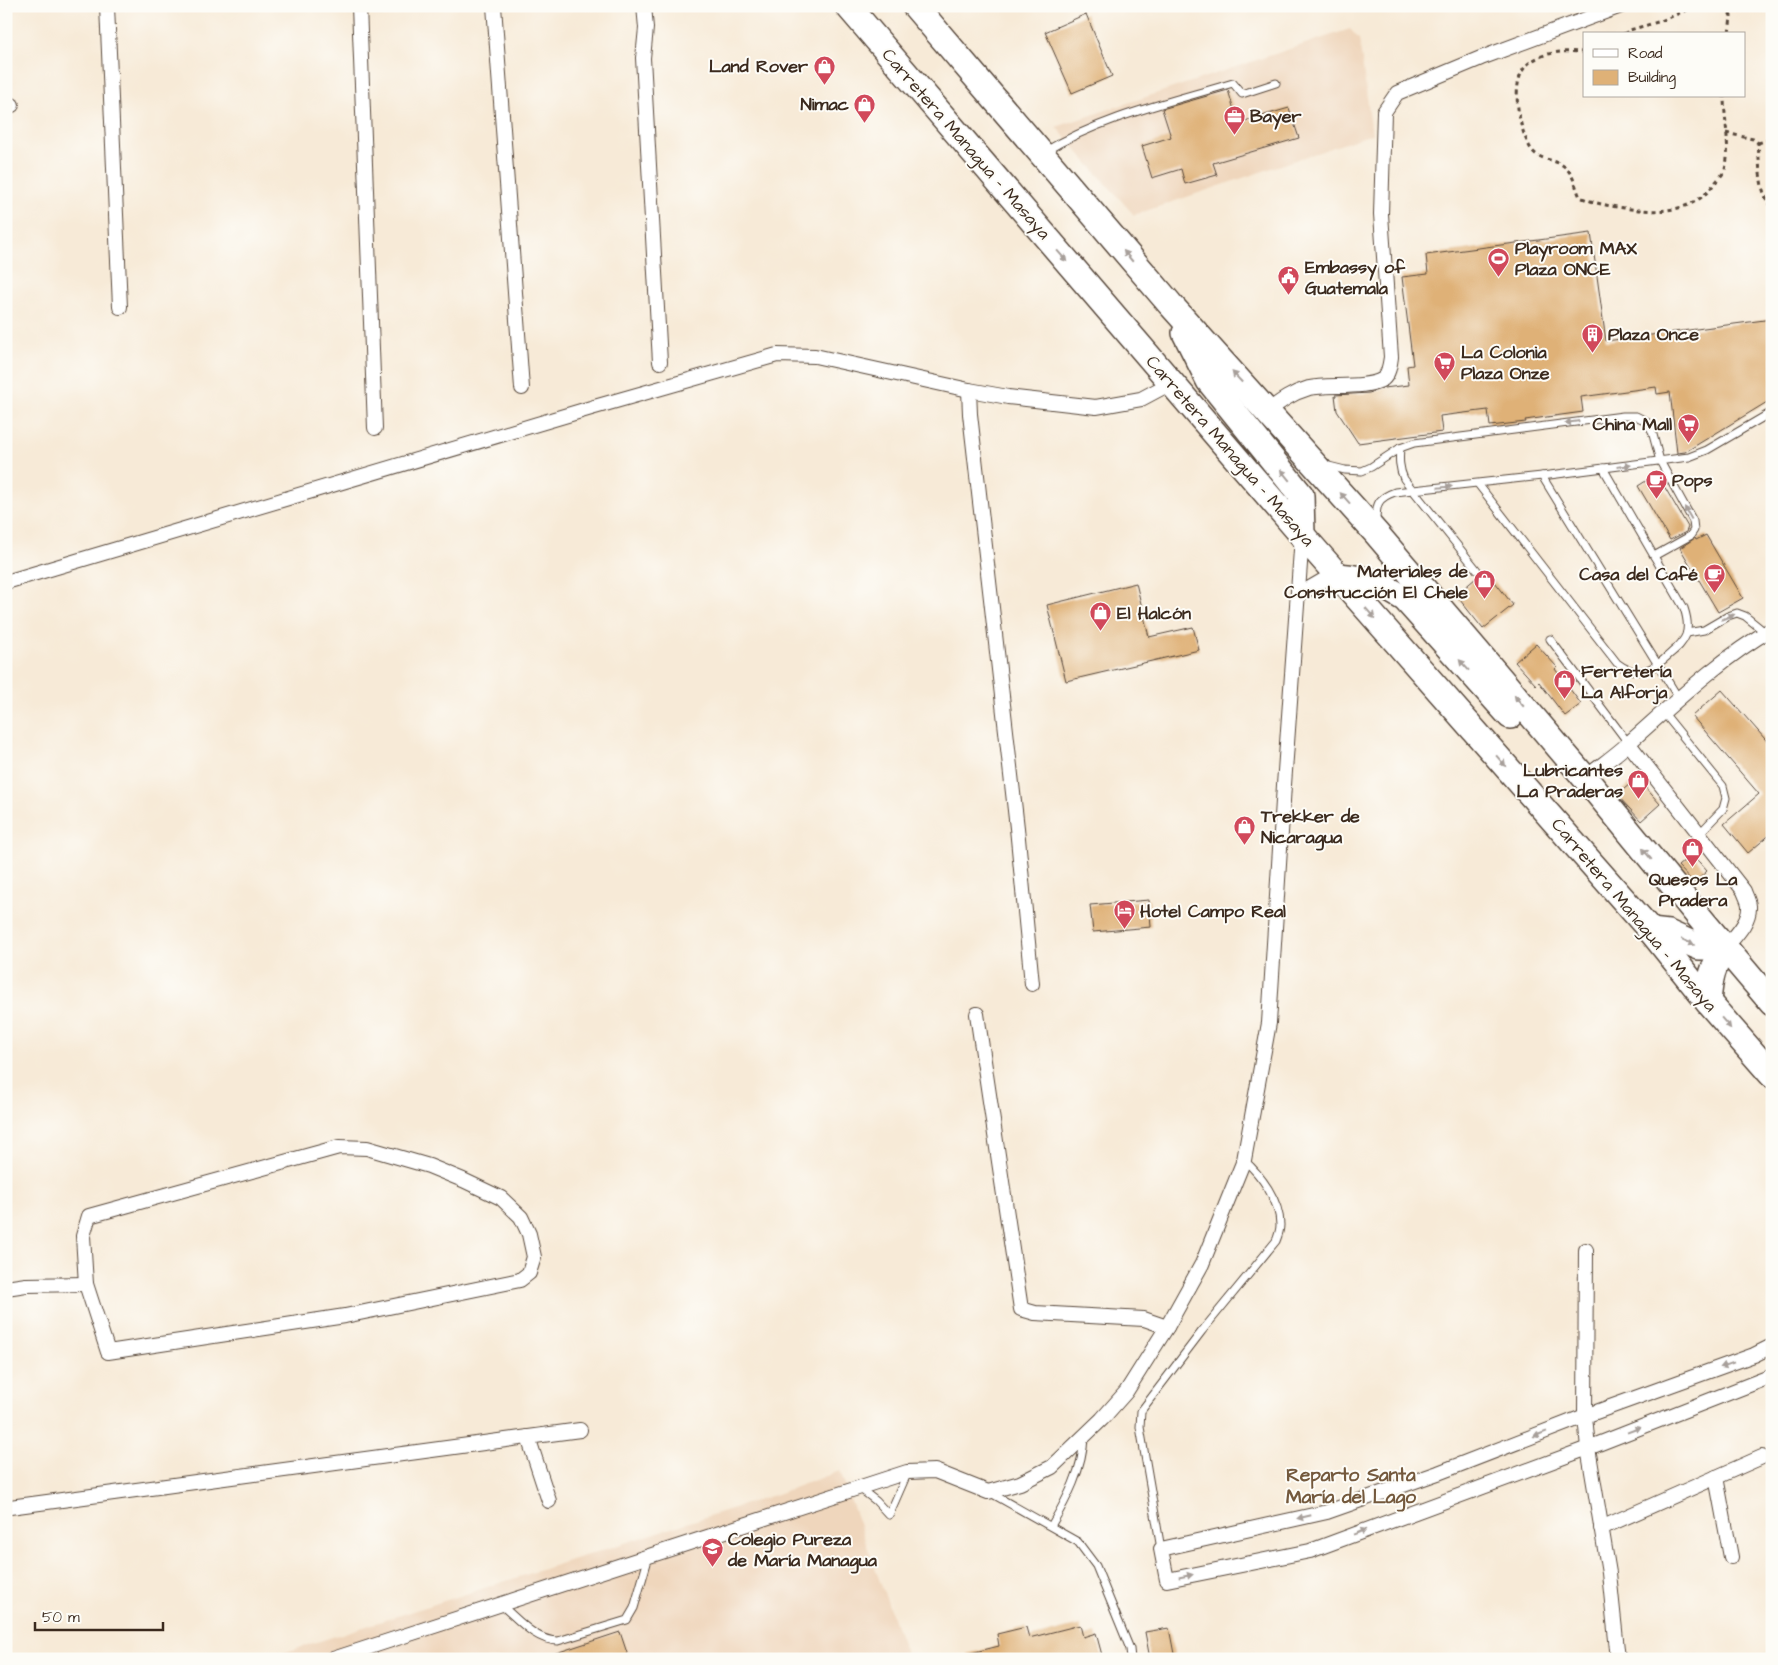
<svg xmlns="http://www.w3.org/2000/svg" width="1778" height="1665" viewBox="0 0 1778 1665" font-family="'Architects Daughter',sans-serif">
<rect width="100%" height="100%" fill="#fdfcf7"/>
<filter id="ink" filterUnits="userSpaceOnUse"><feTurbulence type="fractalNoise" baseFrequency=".02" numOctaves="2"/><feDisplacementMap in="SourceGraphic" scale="10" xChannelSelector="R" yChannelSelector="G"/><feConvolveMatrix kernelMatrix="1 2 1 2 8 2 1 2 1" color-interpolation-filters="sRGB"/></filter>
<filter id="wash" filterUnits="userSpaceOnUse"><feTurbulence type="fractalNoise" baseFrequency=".0096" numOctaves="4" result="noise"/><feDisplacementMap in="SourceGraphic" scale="20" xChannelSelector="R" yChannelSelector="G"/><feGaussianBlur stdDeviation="1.12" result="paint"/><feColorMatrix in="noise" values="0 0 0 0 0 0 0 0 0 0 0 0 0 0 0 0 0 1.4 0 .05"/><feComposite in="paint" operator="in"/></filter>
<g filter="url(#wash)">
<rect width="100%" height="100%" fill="#f7ead7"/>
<!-- built -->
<g fill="#efd6bc">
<polygon points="1350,29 1359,39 1372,134 1134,215 1056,127"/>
<polygon points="840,1471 908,1659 264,1659 777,1494"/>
</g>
<g id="blocks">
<!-- building -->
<g fill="#dfb177">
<polygon points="1086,14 1112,76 1072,93 1045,32"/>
<polygon points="1228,90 1238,123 1289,108 1299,138 1213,163 1217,175 1185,184 1181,169 1152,178 1142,146 1171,137 1162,109"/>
<polygon points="1591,233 1606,341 1772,319 1772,399 1685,452 1677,453 1670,392 1657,394 1656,387 1581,397 1583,412 1525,420 1526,422 1490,426 1488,410 1440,416 1442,432 1358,443 1337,411 1335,395 1369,393 1384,388 1409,385 1407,366 1413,365 1402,277 1428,274 1426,255"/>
<polygon points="1657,474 1688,527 1686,532 1670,540 1638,486"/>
<polygon points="1706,535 1743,598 1718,612 1680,548 1695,538 1696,540"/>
<polygon points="1476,578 1485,590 1495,582 1513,605 1483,629 1456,595"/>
<polygon points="1136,583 1149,637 1193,627 1199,650 1066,681 1047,605"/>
<polygon points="1536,644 1557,667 1555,669 1581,704 1565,716 1539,682 1536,685 1515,662"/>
<polygon points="1722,690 1772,747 1772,833 1748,853 1724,824 1759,794 1692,716"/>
<polygon points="1637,778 1660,804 1641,821 1617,795"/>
<polygon points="1692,854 1707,871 1694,883 1678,866"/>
<polygon points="1149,900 1151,927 1093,932 1090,905"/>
<polygon points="1080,1625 1083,1637 1096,1633 1103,1659 968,1659 967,1654 999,1646 997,1634 1026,1627 1029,1638"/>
<polygon points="1169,1628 1175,1659 1150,1659 1145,1632"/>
<polygon points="620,1632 629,1659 547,1659 547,1656"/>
</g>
</g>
</g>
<g filter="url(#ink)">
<use href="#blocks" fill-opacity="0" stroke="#57473a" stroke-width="1"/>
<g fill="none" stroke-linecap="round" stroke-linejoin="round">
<defs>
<g id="lane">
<path d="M1044 152C1102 117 1170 102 1233 83L1242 94 1276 83"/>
<path d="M1400 448C1399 459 1399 468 1404 479L1477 570"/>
<polyline points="1325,465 1345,470 1362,471 1371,467 1400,448 1414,443 1623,416 1636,416 1646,421 1652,431 1660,461 1693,521 1694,530 1690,536 1654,556"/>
<polyline points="1542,476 1679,699"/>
<path d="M1478 484 1617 663C1639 680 1654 669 1671 653 1677 648 1683 643 1686 635 1689 626 1687 617 1684 608L1603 468"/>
<path d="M1376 522C1376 505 1377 498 1395 492L1542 476 1689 457 1707 450 1772 412"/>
<polyline points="1687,633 1704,630 1728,616 1737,613 1745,616 1766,633"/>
<polyline points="1550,639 1629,744"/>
<polyline points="1663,712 1723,786 1726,798 1723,809 1699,834"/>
<polyline points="858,1487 876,1501 889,1515 907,1474"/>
<polyline points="989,1492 1078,1542 1096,1566 1130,1649 1131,1659"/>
<path d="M1051 1526C1067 1499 1083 1469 1084 1437"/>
<path d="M1161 1549 1140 1427 1141 1411 1202 1331 1276 1241C1278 1236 1280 1230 1280 1225 1280 1201 1261 1175 1244 1160"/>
<path d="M501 1605C517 1618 535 1641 558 1641L627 1620 634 1608 649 1556"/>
</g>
<g id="street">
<polyline points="107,6 120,307"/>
<polyline points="359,6 375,428"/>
<polyline points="494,6 522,388"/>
<polyline points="644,6 646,28 643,58 660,362"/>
<polyline points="6,105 12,105"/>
<polyline points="969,390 970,414 1017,828 1032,984"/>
<path d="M1268 411C1281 401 1292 393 1309 388 1327 384 1368 389 1383 379 1389 374 1390 364 1391 357L1381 214 1384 112 1397 93 1481 58 1621 6"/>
<polyline points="6,582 591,408 777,355 815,356 969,390 1008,397 1096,407 1141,399 1171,383"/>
<polyline points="1298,595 1322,581 1338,576"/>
<path d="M1629 744 1744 891C1745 895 1749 901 1749 906 1750 922 1735 936 1726 947"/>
<path d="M1585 778C1600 766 1616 755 1630 742 1674 703 1721 658 1772 629"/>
<polyline points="977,1014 1021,1309 1035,1313 1144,1319 1167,1327"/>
<polygon points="339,1147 367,1148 429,1166 463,1180 501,1198 521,1217 529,1234 534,1257 529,1273 520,1280 345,1316 108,1352 86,1284 83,1236 89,1216"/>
<polyline points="1586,1250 1585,1416 1588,1448 1609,1573 1618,1659"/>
<polyline points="6,1288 26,1285 86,1284"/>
<polyline points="1772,1346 1754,1355 1585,1416 1438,1473 1327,1512 1161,1549 1167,1580 1310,1551 1588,1448 1772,1376"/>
<polyline points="528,1437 549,1501"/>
<polyline points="1716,1477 1731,1557"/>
<polyline points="6,1505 10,1507 580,1430"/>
<polyline points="1601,1528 1762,1457"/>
<polyline points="333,1659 907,1472 935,1471 988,1492 1020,1483 1052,1467 1102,1419 1126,1392 1167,1327 1202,1264 1244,1160 1269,1023 1284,785 1302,536"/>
</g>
<g id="highway">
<polyline points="848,6 1302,535 1651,931 1708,1002 1772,1075"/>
<polyline points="915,6 1170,304 1376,533 1585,778 1705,924 1772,1003"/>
<polyline points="1185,333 1209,381 1301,495 1302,535"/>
<path d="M1338 576C1370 579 1378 582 1405 599L1510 716"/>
<polyline points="1651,931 1668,933 1699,947 1726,947"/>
<path d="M1708 1002C1710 979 1712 966 1726 947"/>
</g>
</defs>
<!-- lane casing -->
<use href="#lane" stroke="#57473a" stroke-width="9"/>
<!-- street casing -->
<use href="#street" stroke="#57473a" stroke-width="16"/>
<!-- highway casing -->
<use href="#highway" stroke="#57473a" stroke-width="28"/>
<!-- path -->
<g stroke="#57473a" stroke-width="3" stroke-dasharray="4 4" stroke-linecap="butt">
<polyline points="1726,6 1731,16 1729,34"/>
<polyline points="1624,34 1630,30 1661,21 1696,6"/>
<path d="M1584 52C1565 51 1545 51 1529 63 1508 79 1519 130 1531 149 1539 161 1554 158 1565 167 1574 175 1575 186 1580 197 1594 203 1608 206 1624 208 1656 213 1693 214 1714 184 1718 179 1723 175 1725 169 1731 149 1724 117 1724 96"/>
<path d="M1726 133 1753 139 1758 143C1760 165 1758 190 1772 209"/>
<polyline points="1758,143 1772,139"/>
</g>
<!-- lane -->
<use href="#lane" stroke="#fff" stroke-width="7"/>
<!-- street -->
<use href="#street" stroke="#fff" stroke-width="14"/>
<!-- highway -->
<use href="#highway" stroke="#fff" stroke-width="25"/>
</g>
<!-- one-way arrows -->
<defs><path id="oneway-solid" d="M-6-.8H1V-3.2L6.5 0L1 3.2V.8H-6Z" transform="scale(1.25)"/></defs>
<g fill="#a79f9a">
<use href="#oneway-solid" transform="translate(1062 256) rotate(49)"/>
<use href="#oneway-solid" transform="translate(1128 256) rotate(-130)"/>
<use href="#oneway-solid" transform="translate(1237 377) rotate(-133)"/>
<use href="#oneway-solid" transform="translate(1572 422) rotate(172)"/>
<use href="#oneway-solid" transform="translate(1624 466) rotate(-7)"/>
<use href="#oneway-solid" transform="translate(1285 475) rotate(-129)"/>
<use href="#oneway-solid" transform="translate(1445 487) rotate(-5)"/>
<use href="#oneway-solid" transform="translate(1345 498) rotate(-132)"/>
<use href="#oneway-solid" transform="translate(1688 513) rotate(-119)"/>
<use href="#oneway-solid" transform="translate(1370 613) rotate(49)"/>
<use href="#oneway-solid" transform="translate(1728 617) rotate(-22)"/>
<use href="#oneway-solid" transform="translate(1464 665) rotate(-132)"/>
<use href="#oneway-solid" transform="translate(1519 701) rotate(-130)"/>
<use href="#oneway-solid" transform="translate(1501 761) rotate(49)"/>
<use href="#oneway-solid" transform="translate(1647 854) rotate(-129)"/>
<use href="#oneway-solid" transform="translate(1688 942) rotate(25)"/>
<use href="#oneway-solid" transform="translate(1726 1023) rotate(49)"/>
<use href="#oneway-solid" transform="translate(1727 1365) rotate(160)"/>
<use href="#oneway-solid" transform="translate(1634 1430) rotate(-21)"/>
<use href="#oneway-solid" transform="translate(1540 1434) rotate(159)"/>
<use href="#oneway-solid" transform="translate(1304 1517) rotate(167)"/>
<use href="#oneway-solid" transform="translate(1360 1532) rotate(-21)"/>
<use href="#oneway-solid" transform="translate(1186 1576) rotate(-12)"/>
</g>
</g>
<!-- icons -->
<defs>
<symbol id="shop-pin" viewBox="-11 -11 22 30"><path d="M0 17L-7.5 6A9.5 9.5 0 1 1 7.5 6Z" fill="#d1495b" stroke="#fdfcf7"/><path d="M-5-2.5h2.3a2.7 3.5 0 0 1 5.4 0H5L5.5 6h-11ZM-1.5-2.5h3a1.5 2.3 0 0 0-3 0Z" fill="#fff"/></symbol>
<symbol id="office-pin" viewBox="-11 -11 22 30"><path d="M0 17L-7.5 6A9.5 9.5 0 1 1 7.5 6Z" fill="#d1495b" stroke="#fdfcf7"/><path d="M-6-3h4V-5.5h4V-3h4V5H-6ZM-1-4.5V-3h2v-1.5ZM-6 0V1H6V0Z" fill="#fff"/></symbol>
<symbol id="stadium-pin" viewBox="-11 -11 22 30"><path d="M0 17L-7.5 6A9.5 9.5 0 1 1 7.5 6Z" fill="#d1495b" stroke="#fdfcf7"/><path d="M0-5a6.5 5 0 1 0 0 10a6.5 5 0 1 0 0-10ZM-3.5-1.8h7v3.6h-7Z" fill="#fff"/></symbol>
<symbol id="civic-pin" viewBox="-11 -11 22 30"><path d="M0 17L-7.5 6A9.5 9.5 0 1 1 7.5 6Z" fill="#d1495b" stroke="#fdfcf7"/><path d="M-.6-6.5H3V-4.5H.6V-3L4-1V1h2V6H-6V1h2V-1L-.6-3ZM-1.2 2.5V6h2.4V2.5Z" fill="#fff"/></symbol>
<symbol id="building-pin" viewBox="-11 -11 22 30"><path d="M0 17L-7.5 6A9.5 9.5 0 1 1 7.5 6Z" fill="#d1495b" stroke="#fdfcf7"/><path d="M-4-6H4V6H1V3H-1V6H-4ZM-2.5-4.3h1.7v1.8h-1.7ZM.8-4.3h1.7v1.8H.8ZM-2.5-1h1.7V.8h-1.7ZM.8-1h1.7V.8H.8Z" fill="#fff"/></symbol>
<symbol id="supermarket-pin" viewBox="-11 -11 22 30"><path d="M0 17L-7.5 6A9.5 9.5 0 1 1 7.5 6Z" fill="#d1495b" stroke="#fdfcf7"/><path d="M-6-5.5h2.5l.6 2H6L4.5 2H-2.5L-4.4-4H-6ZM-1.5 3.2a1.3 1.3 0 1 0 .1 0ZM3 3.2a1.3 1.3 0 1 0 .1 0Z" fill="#fff"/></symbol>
<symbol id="cafe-pin" viewBox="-11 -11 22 30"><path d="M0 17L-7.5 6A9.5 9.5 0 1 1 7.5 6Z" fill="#d1495b" stroke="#fdfcf7"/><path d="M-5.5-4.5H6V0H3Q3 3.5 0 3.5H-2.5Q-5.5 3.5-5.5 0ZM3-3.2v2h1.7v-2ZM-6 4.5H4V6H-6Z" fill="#fff"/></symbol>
<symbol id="hotel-pin" viewBox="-11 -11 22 30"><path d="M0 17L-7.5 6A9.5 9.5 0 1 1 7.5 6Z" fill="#d1495b" stroke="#fdfcf7"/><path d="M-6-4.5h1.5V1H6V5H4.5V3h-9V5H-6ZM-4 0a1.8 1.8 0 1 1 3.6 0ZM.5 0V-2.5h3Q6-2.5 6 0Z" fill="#fff"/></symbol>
<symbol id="school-pin" viewBox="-11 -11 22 30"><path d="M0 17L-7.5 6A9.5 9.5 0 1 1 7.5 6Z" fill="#d1495b" stroke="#fdfcf7"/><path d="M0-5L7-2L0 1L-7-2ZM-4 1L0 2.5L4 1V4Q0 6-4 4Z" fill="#fff"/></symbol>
</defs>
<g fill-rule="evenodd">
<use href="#shop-pin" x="812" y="54" width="25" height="34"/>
<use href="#shop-pin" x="852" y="92" width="25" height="34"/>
<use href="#office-pin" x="1222" y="104" width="25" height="34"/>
<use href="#stadium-pin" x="1486" y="246" width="25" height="34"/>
<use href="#civic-pin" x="1276" y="264" width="25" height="34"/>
<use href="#building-pin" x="1580" y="322" width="25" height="34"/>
<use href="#supermarket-pin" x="1432" y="350" width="25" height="34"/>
<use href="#supermarket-pin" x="1676" y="412" width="25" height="34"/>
<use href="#cafe-pin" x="1644" y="468" width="25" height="34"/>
<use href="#cafe-pin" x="1702" y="562" width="25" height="34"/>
<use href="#shop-pin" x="1472" y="568" width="25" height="34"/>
<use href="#shop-pin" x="1088" y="600" width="25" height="34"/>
<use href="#shop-pin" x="1552" y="668" width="25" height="34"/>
<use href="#shop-pin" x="1626" y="768" width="25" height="34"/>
<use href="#shop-pin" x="1232" y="814" width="25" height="34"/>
<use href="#shop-pin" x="1680" y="836" width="25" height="34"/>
<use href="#hotel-pin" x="1112" y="898" width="25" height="34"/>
<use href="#school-pin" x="700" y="1536" width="25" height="34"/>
</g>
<g text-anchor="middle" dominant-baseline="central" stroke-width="4" stroke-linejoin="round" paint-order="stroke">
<!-- poi labels -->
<g font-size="18" font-weight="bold" fill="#3b2a1e" stroke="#fdfcf7" text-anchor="start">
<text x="808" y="66" text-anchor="end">Land Rover</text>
<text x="849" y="104" text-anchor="end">Nimac</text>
<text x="1250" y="116">Bayer</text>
<text x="1515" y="248">Playroom MAX<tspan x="1515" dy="21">Plaza ONCE</tspan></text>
<text x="1305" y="267">Embassy of<tspan x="1305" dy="21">Guatemala</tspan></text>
<text x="1608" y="334">Plaza Once</text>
<text x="1461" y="352">La Colonia<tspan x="1461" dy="21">Plaza Onze</tspan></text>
<text x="1672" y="424" text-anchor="end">China Mall</text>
<text x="1672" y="480">Pops</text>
<text x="1468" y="571" text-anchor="end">Materiales de<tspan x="1468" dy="21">Construcción El Chele</tspan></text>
<text x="1698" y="574" text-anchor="end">Casa del Café</text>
<text x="1117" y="613">El Halcón</text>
<text x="1581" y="671">Ferretería<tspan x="1581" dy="21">La Alforja</tspan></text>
<text x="1623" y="770" text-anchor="end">Lubricantes<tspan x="1623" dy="21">La Praderas</tspan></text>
<text x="1261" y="816">Trekker de<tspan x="1261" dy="21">Nicaragua</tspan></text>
<text x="1693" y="879" text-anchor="middle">Quesos La<tspan x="1693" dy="21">Pradera</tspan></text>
<text x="1140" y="911">Hotel Campo Real</text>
<text x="728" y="1539">Colegio Pureza<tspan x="728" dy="21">de María Managua</tspan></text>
</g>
<!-- street labels -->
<g font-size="18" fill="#3b2a1e" stroke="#fdfcf7">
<text transform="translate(966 144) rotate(49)">Carretera Managua - Masaya</text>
<text transform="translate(1230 451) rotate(49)">Carretera Managua - Masaya</text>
<text transform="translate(1634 915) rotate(50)">Carretera Managua - Masaya</text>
</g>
<!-- neighbourhood labels -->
<g font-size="19" font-weight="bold" fill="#74593d" stroke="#fdfcf7">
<text x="1351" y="1475">Reparto Santa<tspan x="1351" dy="22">María del Lago</tspan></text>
</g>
</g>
<!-- margin -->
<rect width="1778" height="1665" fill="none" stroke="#fdfcf7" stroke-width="25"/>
<!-- legend -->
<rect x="1583" y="32" width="162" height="65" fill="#fdfcf7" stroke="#afa8a0"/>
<rect x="1593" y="49" width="25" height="8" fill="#ffffff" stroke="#afa8a0"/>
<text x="1628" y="58" font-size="15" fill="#3b2a1e">Road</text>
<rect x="1593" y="70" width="25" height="15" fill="#dfb177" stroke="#afa8a0"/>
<text x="1628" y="82" font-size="15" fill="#3b2a1e">Building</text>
<!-- scale -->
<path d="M35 1622v8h128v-8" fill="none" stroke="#3b2a1e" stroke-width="2.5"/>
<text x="42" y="1622" font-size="15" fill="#3b2a1e" stroke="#fdfcf7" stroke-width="4" paint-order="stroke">50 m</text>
</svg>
